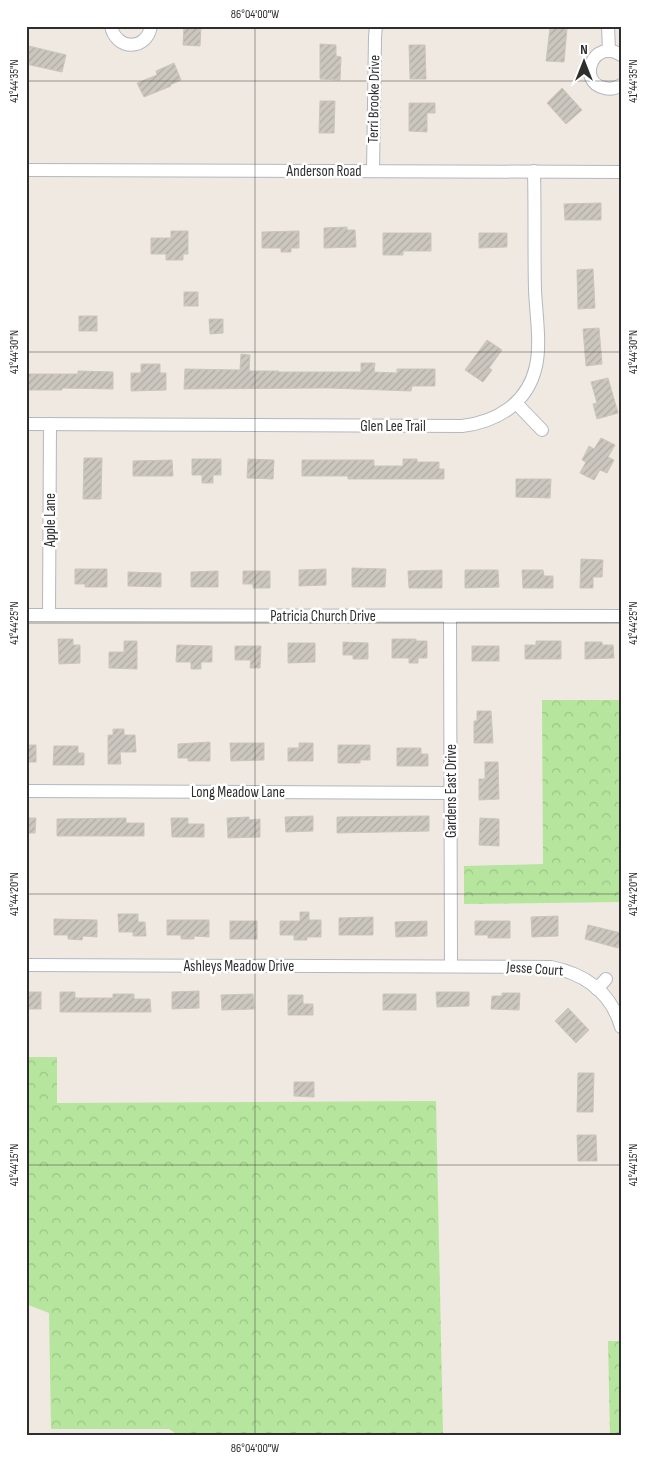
<svg xmlns="http://www.w3.org/2000/svg" width="647" height="1461" viewBox="0 0 647 1461" font-family="'Sofia Sans Condensed',sans-serif">
<defs>
<pattern id="forest-crowns" width="20" height="18" patternUnits="userSpaceOnUse" patternTransform="scale(1.25)"><rect width="20" height="18" fill="#b6e59e"/><path d="M2 6a3 3 0 1 1 6 0M12 15a3 3 0 1 1 6 0" fill="none" stroke="#9dc588"/></pattern>
<pattern id="building-hatch" width="6" height="6" patternUnits="userSpaceOnUse" patternTransform="scale(1.25)"><rect width="6" height="6" fill="#cbc7bf"/><path d="M-1 1l2-2M0 6l6-6M5 7l2-2" fill="none" stroke="#afaba4"/></pattern>
</defs>
<rect width="100%" height="100%" fill="#efe9e1"/>
<!-- forest -->
<g fill="url(#forest-crowns)">
<polygon points="542,700 621,700 621,902 464,904 464,866 543,864"/>
<polygon points="26,1057 57,1057 57,1103 436,1101 443,1435 178,1435 169,1429 51,1429 49,1313 26,1304"/>
<polygon points="608,1341 621,1341 621,1435 610,1435"/>
</g>
<!-- building -->
<g fill="url(#building-hatch)" stroke="#cbc5ba">
<polygon points="184,26 201,26 200,46 183,45"/>
<polygon points="550,28 567,29 564,62 546,61"/>
<polygon points="320,44 336,45 336,56 341,57 340,80 320,79"/>
<polygon points="409,45 425,45 426,79 410,79"/>
<polygon points="29,46 66,55 62,72 26,64"/>
<polygon points="174,63 181,80 170,85 171,86 144,97 137,83 157,75 156,71"/>
<polygon points="562,88 582,110 566,124 547,103"/>
<polygon points="320,101 335,101 334,133 319,133"/>
<polygon points="409,103 435,103 435,113 427,113 427,132 409,131"/>
<polygon points="601,203 601,220 565,220 564,204"/>
<polygon points="347,227 347,230 355,230 356,247 324,248 324,228"/>
<polygon points="171,231 188,231 188,254 183,254 183,260 166,260 166,254 151,254 151,238 171,238"/>
<polygon points="299,231 299,248 291,248 291,252 281,252 281,248 262,248 262,232"/>
<polygon points="383,233 431,233 431,251 403,251 403,255 383,255"/>
<polygon points="479,233 507,233 507,247 479,248"/>
<polygon points="593,269 595,308 578,309 577,270"/>
<rect x="184" y="292" width="14" height="14"/>
<rect x="79" y="316" width="18" height="15"/>
<polygon points="209,319 223,319 223,333 210,334"/>
<polygon points="599,328 602,364 586,366 583,329"/>
<polygon points="487,340 502,350 489,368 492,370 483,382 465,370"/>
<polygon points="241,354 250,355 249,371 279,371 278,372 361,372 361,363 375,363 374,372 397,373 397,369 435,369 435,386 412,386 411,391 329,388 184,389 185,369 240,370"/>
<polygon points="141,364 160,364 160,373 166,373 166,390 131,391 131,373 141,373"/>
<polygon points="78,371 113,372 113,389 62,388 62,390 26,390 26,374 78,374"/>
<polygon points="608,378 618,413 597,419 593,404 597,403 591,382"/>
<polygon points="601,438 615,445 608,457 614,460 607,473 600,470 594,480 580,473 586,462 582,460 589,446 594,449"/>
<polygon points="84,458 102,458 101,499 83,499"/>
<polygon points="192,459 221,459 221,475 213,475 213,483 202,483 202,475 192,475"/>
<polygon points="248,459 274,460 273,479 247,478"/>
<polygon points="403,459 417,459 417,462 439,462 439,469 444,469 444,479 348,479 348,476 302,476 302,460 374,460 374,466 403,466"/>
<polygon points="172,460 173,476 133,476 133,461"/>
<polygon points="516,479 551,479 550,498 516,497"/>
<polygon points="581,559 603,560 602,577 593,577 593,588 580,588"/>
<polygon points="352,568 386,569 385,587 352,587"/>
<polygon points="75,569 107,569 107,587 85,587 85,584 75,584"/>
<polygon points="326,569 326,585 299,586 299,570"/>
<polygon points="442,570 442,588 409,588 408,571"/>
<polygon points="465,570 498,570 499,587 465,588"/>
<polygon points="522,570 543,570 544,576 553,576 553,588 523,588"/>
<polygon points="218,571 218,587 191,587 191,572"/>
<polygon points="243,571 270,571 270,588 253,588 253,584 243,584"/>
<polygon points="128,572 161,573 161,587 128,586"/>
<polygon points="58,639 73,639 73,645 80,645 80,663 59,664"/>
<polygon points="392,639 416,639 416,641 427,641 427,658 418,658 418,663 409,663 409,658 392,658"/>
<polygon points="124,641 137,641 137,669 109,668 109,652 124,652"/>
<polygon points="536,641 561,641 561,659 525,659 525,645 536,645"/>
<polygon points="343,642 368,643 368,659 353,659 353,655 343,655"/>
<polygon points="585,642 602,642 602,645 613,645 614,658 585,659"/>
<polygon points="288,643 315,643 315,662 288,663"/>
<polygon points="177,645 212,646 212,662 201,662 201,669 191,669 191,662 176,662"/>
<polygon points="235,646 261,646 260,668 250,668 251,660 235,660"/>
<rect x="472" y="646" width="27" height="15"/>
<polygon points="477,711 491,711 493,743 474,743 474,721 477,721"/>
<polygon points="113,729 124,729 124,735 135,735 136,752 120,752 121,764 108,764 108,735 113,735"/>
<polygon points="210,742 210,761 188,761 188,758 178,758 178,744"/>
<polygon points="230,743 264,743 264,760 231,761"/>
<polygon points="299,743 313,743 313,761 288,761 288,748 299,748"/>
<rect x="26" y="745" width="10" height="17"/>
<polygon points="338,745 370,745 370,760 360,760 360,763 338,763"/>
<polygon points="54,746 78,746 78,753 84,753 84,765 53,765"/>
<polygon points="397,748 421,748 421,754 428,754 428,766 397,766"/>
<polygon points="485,762 498,762 499,799 479,800 479,779 485,779"/>
<polygon points="313,816 313,831 286,832 285,817"/>
<polygon points="429,816 429,831 337,833 337,817"/>
<polygon points="249,817 249,820 260,819 260,837 228,838 227,818"/>
<polygon points="26,818 36,818 35,833 26,833"/>
<polygon points="126,818 126,823 144,823 144,836 57,836 57,819"/>
<polygon points="171,818 188,818 188,824 204,824 204,837 172,837"/>
<polygon points="480,818 499,819 499,846 479,845"/>
<polygon points="300,912 309,912 309,920 321,920 321,937 307,937 307,940 294,940 294,935 280,935 280,921 300,921"/>
<polygon points="118,914 138,914 138,922 145,922 146,936 133,936 133,932 119,932"/>
<polygon points="558,916 558,936 532,937 531,917"/>
<polygon points="373,917 373,935 339,935 339,918"/>
<polygon points="54,919 97,920 97,937 83,936 82,940 68,939 68,935 54,935"/>
<polygon points="167,920 209,920 209,937 194,936 194,939 181,939 181,935 167,935"/>
<rect x="230" y="921" width="27" height="18"/>
<polygon points="427,921 427,936 396,937 395,922"/>
<polygon points="475,921 510,921 510,938 488,938 488,935 475,935"/>
<polygon points="588,925 621,933 618,948 585,939"/>
<polygon points="199,991 199,1008 172,1009 172,992"/>
<rect x="26" y="992" width="15" height="17"/>
<polygon points="60,992 75,992 75,998 113,998 113,994 134,994 134,999 150,999 151,1012 60,1012"/>
<polygon points="436,992 469,992 469,1006 437,1007"/>
<polygon points="502,993 520,993 519,1010 491,1009 492,996 502,996"/>
<polygon points="253,994 254,1009 222,1010 221,995"/>
<rect x="383" y="994" width="33" height="16"/>
<polygon points="288,995 303,995 303,1004 313,1004 313,1015 288,1015"/>
<polygon points="568,1008 589,1030 576,1043 555,1021"/>
<polygon points="578,1073 594,1073 593,1112 577,1112"/>
<polygon points="294,1082 314,1082 314,1097 294,1096"/>
<polygon points="577,1135 596,1135 597,1161 578,1161"/>
</g>
<g fill="none" stroke-linecap="round" stroke-linejoin="round">
<defs>
<g id="minor">
<path d="M111 26C116 51 147 51 151 26"/>
<polyline points="608,26 609,51"/>
<path d="M621 55C593 37 576 83 605 88 611 90 616 88 621 85"/>
<polyline points="26,170 621,172"/>
<polyline points="373,171 375,37 376,26"/>
<polyline points="516,403 542,430"/>
<path d="M26 424 462 426C497 422 528 403 536 366 541 344 536 313 535 290 534 250 535 211 534 171"/>
<polyline points="26,615 621,616"/>
<polyline points="49,615 50,424"/>
<polyline points="450,616 451,966"/>
<polyline points="26,791 451,793"/>
<path d="M26 965 551 967C585 974 611 992 621 1027"/>
<polyline points="597,989 606,979"/>
</g>
</defs>
<!-- minor casing -->
<use href="#minor" stroke="#b4b7c1" stroke-width="14"/>
<!-- minor -->
<use href="#minor" stroke="#fff" stroke-width="12"/>
</g>
<!-- ticks -->
<path fill="none" stroke="#2e2e2e" stroke-width="1" stroke-opacity="0.45" d="M255 26V1435M26 81H621M26 352H621M26 623H621M26 894H621M26 1165H621"/>
<g text-anchor="middle" dominant-baseline="central" stroke-width="5" stroke-linejoin="round" paint-order="stroke">
<!-- street labels -->
<g font-size="15" fill="#2e2e2e" stroke="#fff">
<text transform="translate(374 99) rotate(-89)">Terri Brooke Drive</text>
<text x="324" y="171">Anderson Road</text>
<text x="393" y="426">Glen Lee Trail</text>
<text transform="translate(50 520) rotate(-90)">Apple Lane</text>
<text x="323" y="616">Patricia Church Drive</text>
<text transform="translate(451 791) rotate(-90)">Gardens East Drive</text>
<text x="238" y="792">Long Meadow Lane</text>
<text x="239" y="966">Ashleys Meadow Drive</text>
<text transform="translate(535 969) rotate(4)">Jesse Court</text>
</g>
</g>
<!-- border -->
<rect width="647" height="1461" fill="none" stroke="#ffffff" stroke-width="55"/>
<!-- north arrow -->
<g transform="translate(584 62)" stroke="#ffffff" stroke-width="4" paint-order="stroke">
<path d="M0-4L9 19L0 12L-9 19Z" fill="#2e2e2e"/>
<text y="-8" font-size="14" font-weight="bold" text-anchor="middle" fill="#2e2e2e">N</text>
</g>
<rect x="28" y="28" width="592" height="1406" fill="none" stroke="#2e2e2e" stroke-width="2"/>
<g font-size="12" text-anchor="middle" fill="#2e2e2e">
<text x="255" y="18">86°04'00"W</text>
<text transform="translate(14 81) rotate(-90)" y="4">41°44'35"N</text>
<text transform="translate(633 81) rotate(-90)" y="4">41°44'35"N</text>
<text transform="translate(14 352) rotate(-90)" y="4">41°44'30"N</text>
<text transform="translate(633 352) rotate(-90)" y="4">41°44'30"N</text>
<text transform="translate(14 623) rotate(-90)" y="4">41°44'25"N</text>
<text transform="translate(633 623) rotate(-90)" y="4">41°44'25"N</text>
<text transform="translate(14 894) rotate(-90)" y="4">41°44'20"N</text>
<text transform="translate(633 894) rotate(-90)" y="4">41°44'20"N</text>
<text transform="translate(14 1165) rotate(-90)" y="4">41°44'15"N</text>
<text transform="translate(633 1165) rotate(-90)" y="4">41°44'15"N</text>
<text x="255" y="1452">86°04'00"W</text>
</g>
</svg>
